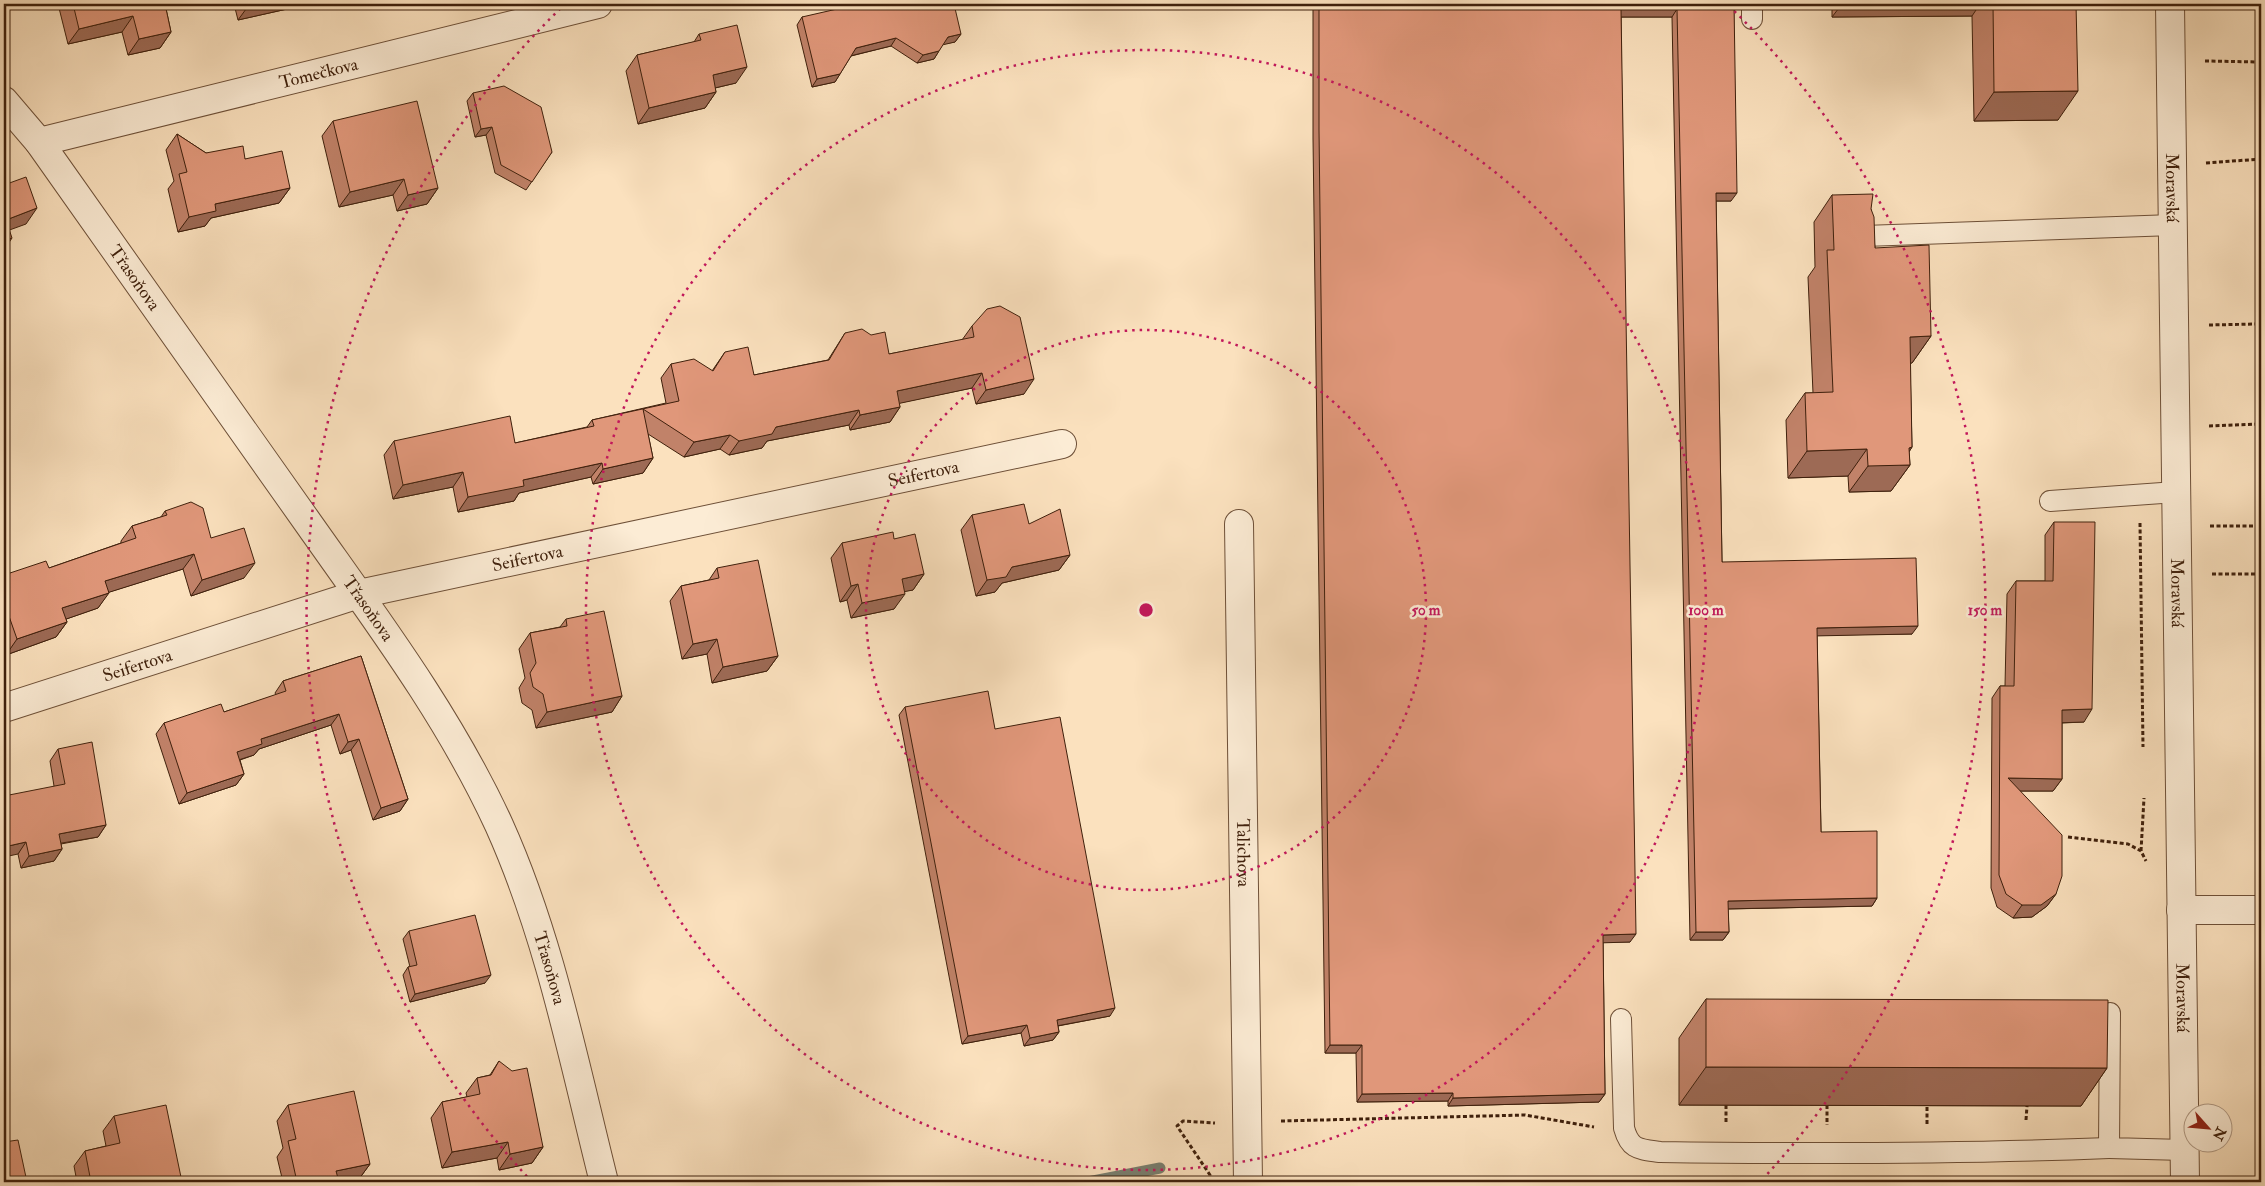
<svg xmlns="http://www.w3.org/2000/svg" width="2265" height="1186" viewBox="0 0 2265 1186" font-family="'IM FELL Double Pica',serif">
<rect width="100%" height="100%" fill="#fbe1be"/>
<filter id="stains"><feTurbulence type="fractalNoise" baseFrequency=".004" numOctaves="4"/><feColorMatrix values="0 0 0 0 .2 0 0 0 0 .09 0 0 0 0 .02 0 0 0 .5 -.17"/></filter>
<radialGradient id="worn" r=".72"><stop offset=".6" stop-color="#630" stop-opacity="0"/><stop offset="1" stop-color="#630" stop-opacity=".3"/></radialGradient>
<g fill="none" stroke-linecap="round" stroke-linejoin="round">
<!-- stream -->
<polyline stroke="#797f70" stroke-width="11" points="1088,1182 1160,1168"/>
<defs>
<g id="service">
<polyline points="1752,4 1752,19"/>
<polyline points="1864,236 2173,225"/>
<polyline points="2050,501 2176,492"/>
<polyline points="2110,1013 2109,1148 2184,1150"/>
<path d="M1621 1019 1624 1128C1630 1150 1639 1149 1660 1152 1809 1154 1959 1154 2109 1148"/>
</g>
<g id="minor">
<path id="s1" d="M2170 4 2185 1182"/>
<path id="s2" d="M4 101 39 142C128 268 217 394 306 520 375 618 449 716 499 825 550 938 574 1063 604 1182"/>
<path id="s3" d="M39 142 598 4"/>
<path id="s4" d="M1239 524 1248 1182"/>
<path id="s5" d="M4 708 359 594 1062 444"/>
<polyline points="2181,910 2261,910"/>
</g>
</defs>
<!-- service casing -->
<use href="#service" stroke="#6e5038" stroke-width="22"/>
<!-- minor casing -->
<use href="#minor" stroke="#6e5038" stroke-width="30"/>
<!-- path -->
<g stroke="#3f200c" stroke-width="3" stroke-dasharray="4 2.5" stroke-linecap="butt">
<polyline points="2205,61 2261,62"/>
<polyline points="2206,163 2261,159"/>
<polyline points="2209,325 2257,324"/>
<polyline points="2209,426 2258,424"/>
<polyline points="2140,523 2143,747"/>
<polyline points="2210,526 2259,526"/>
<polyline points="2212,574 2261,574"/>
<polyline points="2068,837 2128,844 2141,851 2146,861"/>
<polyline points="2141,851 2144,798"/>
<polyline points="1726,1105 1726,1124"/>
<polyline points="1827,1105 1827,1125"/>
<polyline points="2026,1120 2027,1106"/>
<polyline points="1281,1121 1525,1115 1594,1127"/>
<polyline points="1927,1124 1927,1106"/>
<polyline points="1210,1182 1210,1175 1177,1126 1183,1121 1215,1123"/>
</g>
<!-- service -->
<use href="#service" stroke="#fcecd5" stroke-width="20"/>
<!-- minor -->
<use href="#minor" stroke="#fcecd5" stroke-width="28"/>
</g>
<!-- wall -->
<g fill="#c18269" stroke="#3f200c">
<polygon points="58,4 165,4 171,32 160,48 128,55 122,32 68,44"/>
<polygon points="234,4 298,4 296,7 238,20"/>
<polygon points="1313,4 1734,4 1731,201 1716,201 1722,562 1912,634 1817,635 1821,832 1877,898 1872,906 1728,909 1729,932 1723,940 1690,940 1672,17 1621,17 1630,942 1603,942 1605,1094 1599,1102 1448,1106 1448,1101 1357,1102 1356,1053 1325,1053 1313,138"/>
<polygon points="1832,4 2076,4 2058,120 1974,121 1972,16 1832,17"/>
<polygon points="802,17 961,34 955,42 943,44 934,59 917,63 891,46 851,56 835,82 812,87 797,25"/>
<polygon points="699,34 736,83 715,88 716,92 705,108 638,124 626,71 637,55 694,42"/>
<polygon points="473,93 552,152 526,190 495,173 486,135 475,137 467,101"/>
<polygon points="333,121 438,188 427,204 397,211 393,195 339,207 322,136"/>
<polygon points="177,134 206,153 245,159 290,188 279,203 211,218 205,226 178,232 168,189 174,181 166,150"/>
<polygon points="1832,195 1871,209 1875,248 1931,336 1912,363 1910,363 1912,447 1909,452 1910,465 1891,491 1849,492 1848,476 1788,478 1786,420 1805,393 1813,393 1808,277 1815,267 1814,222"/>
<polygon points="2261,290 2261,451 2259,332 2257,332 2259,293"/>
<polygon points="972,326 1024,394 976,404 972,388 899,403 900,407 890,422 850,430 849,425 767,441 762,448 729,455 720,449 684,457 648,434 653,458 643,473 593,484 591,477 519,493 514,501 458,512 453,487 393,499 384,455 394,441 515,443 587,427 592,420 666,403 661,378 671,364 712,371 725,352 754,375 828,360 845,333 889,354 962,340"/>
<polygon points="165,511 211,538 244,578 191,596 183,569 109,592 98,608 66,619 67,622 56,637 6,655 4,648 4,575 49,568 121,543 121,541 132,526 161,517"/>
<polygon points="972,515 1029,524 1070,555 1059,570 1002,583 995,592 976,596 961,530"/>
<polygon points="2054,522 2084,722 2062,723 2062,779 2053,791 2020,791 2056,894 2047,906 2032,917 2013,918 1997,907 1991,888 1992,698 2000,686 2005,686 2007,594 2016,581 2045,581 2045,535"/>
<polygon points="894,539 924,574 913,590 905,591 894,609 851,618 847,600 840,602 831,558 842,543"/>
<polygon points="717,568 778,656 767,671 712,683 707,654 682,659 670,601 681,586 709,580"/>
<polygon points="566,619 622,696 612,712 536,728 532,710 522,703 519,688 525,678 519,649 530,633 560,627"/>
<polygon points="361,656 408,799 400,811 373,820 351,750 340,754 331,725 259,749 254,755 240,760 244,774 236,785 179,804 156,734 164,723 224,712 276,695 275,693 283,681"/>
<polygon points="905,707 995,729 1110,1016 1058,1026 1059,1032 1053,1040 1024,1046 1021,1033 962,1044 899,715"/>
<polygon points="58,749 106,825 98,837 61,844 62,849 54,861 21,868 18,854 54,786 50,761"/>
<polygon points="409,931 485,983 410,1002 403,975 408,967 410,967 403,939"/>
<polygon points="1706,999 2107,1068 2081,1106 1679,1105 1679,1038"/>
<polygon points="499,1061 543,1147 532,1163 499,1170 497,1158 442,1168 431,1118 442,1102 467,1097 466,1093 477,1078 490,1075"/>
<polygon points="288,1105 370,1164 359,1179 346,1182 283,1182 277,1157 283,1148 277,1121"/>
<polygon points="114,1116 182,1182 77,1182 74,1166 85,1151 106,1146 103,1131"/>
</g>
<!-- shaded-wall -->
<g fill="#9d6a55" stroke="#3f200c">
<polygon points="253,4 298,4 296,7 238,20 249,5"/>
<polygon points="1842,4 1980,4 1972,16 1832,17"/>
<polygon points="1621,9 1677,9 1672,17 1615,17"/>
<polygon points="133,16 122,32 68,44 79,29"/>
<polygon points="171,32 160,48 128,55 139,39"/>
<polygon points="961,34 955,42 942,45 948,37"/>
<polygon points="896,38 891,46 850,56 856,48"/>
<polygon points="939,51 934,59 917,63 923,55"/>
<polygon points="747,67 736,83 702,91 713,75"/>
<polygon points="840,74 835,82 812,87 817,79"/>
<polygon points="2078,91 2058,120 1974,121 1994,92"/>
<polygon points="716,92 705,108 638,124 649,108"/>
<polygon points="492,127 486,135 475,137 481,129"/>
<polygon points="404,179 393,195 339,207 350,192"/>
<polygon points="290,188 279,203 211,218 205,226 178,232 189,217 215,204"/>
<polygon points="438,188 427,204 397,211 408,195"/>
<polygon points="1716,193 1737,193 1731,201 1710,201"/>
<polygon points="37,208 26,224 4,232 6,220"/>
<polygon points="12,238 4,250 4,241"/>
<polygon points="2261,325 2261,329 2259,332 2257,332"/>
<polygon points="1931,336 1912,363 1891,364 1910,337"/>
<polygon points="982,373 972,388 887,406 897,391"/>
<polygon points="1034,379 1024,394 976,404 986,390"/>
<polygon points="900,407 890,422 850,430 860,415"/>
<polygon points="859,410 849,425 767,441 762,448 729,455 739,441 776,427"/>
<polygon points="730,435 720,449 684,457 694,442"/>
<polygon points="1912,447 1900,465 1910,465 1891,491 1849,492 1868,466 1909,448"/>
<polygon points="1867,449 1848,476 1788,478 1807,451"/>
<polygon points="653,458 643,473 593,484 603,469"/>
<polygon points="602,463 591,477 519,493 514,501 458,512 468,497 523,480"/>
<polygon points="463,472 453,487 393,499 403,485"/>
<polygon points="194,554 183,569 94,597 105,581"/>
<polygon points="1070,555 1059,570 1002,583 995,592 976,596 987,580 1012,567"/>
<polygon points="255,563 244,578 191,596 202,580"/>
<polygon points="924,574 913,590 892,594 902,579"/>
<polygon points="858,584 847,600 840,602 851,586"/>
<polygon points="109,593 98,608 52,624 62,608"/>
<polygon points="905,594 894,609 851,618 862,603"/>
<polygon points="67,622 56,637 6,655 17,639"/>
<polygon points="1918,626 1912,634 1812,636 1817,628"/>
<polygon points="717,639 707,654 682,659 693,644"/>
<polygon points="778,656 767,671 712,683 723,667"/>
<polygon points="622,696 612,712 536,728 547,712"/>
<polygon points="2092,709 2084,722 2054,723 2062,710"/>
<polygon points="339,714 331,725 259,749 254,755 229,763 237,752 261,739"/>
<polygon points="359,739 351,750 340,754 348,742"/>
<polygon points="244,774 236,785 179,804 187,793"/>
<polygon points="2008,778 2062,779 2053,791 2000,791"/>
<polygon points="408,799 400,811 373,820 381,808"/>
<polygon points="106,825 98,837 50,845 59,834"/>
<polygon points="26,842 18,854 4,857 4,847"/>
<polygon points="62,849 54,861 21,868 29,856"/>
<polygon points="2056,894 2047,906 2032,917 2013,918 2022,905"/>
<polygon points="1877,898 1872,906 1722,909 1728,901"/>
<polygon points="1696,932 1729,932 1723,940 1690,940"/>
<polygon points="1636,934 1630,942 1597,943 1603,935"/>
<polygon points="491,975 485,983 410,1002 415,994"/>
<polygon points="1115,1008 1110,1016 1051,1027 1057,1020"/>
<polygon points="1027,1025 1021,1033 962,1044 968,1036"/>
<polygon points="1059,1032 1053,1040 1024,1046 1030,1038"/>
<polygon points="1330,1045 1362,1045 1356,1053 1325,1053"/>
<polygon points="1706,1067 2107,1068 2081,1106 1679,1105"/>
<polygon points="1453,1093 1448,1101 1357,1102 1362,1094"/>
<polygon points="1605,1094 1599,1102 1448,1106 1453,1098"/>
<polygon points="508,1142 497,1158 442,1168 452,1152"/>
<polygon points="543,1147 532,1163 499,1170 510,1154"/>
<polygon points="370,1164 359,1179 346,1182 329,1182 336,1171"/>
</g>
<!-- building -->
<g fill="#e0977a" stroke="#3f200c">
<polygon points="73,4 165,4 171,32 139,39 133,16 79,29"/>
<polygon points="859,4 954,4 961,34 948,37 939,51 923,55 896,38 856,48 840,74 817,79 802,17"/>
<polygon points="1319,4 1734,4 1737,193 1716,193 1722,562 1916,558 1918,626 1817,628 1821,832 1877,831 1877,898 1728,901 1729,932 1696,932 1677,9 1621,9 1636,934 1603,935 1605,1094 1453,1098 1453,1093 1362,1094 1362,1045 1330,1045 1319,130"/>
<polygon points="1993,4 2076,4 2078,91 1994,92"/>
<polygon points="737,25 747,67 713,75 716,92 649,108 637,55 701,40 699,34"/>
<polygon points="504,86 541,107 552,152 532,182 501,165 492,127 481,129 473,93"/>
<polygon points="417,101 438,188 408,195 404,179 350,192 333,121"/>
<polygon points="177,134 206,153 243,146 245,159 282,151 290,188 215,204 216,211 189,217 179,174 187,172"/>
<polygon points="26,177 37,208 6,220 12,238 4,241 4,185"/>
<polygon points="1873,194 1871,209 1874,217 1875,248 1929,245 1931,336 1910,337 1912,447 1909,448 1910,465 1868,466 1867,449 1807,451 1805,393 1833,392 1827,250 1834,250 1832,195"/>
<polygon points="1000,306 1020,317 1034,379 986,390 982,373 897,391 900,407 860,415 859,410 776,427 772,434 739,441 730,435 694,442 643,409 653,458 603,469 602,463 523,480 524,486 468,497 463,472 403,485 394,441 510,416 515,443 594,426 592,420 679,401 671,364 694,359 713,371 725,352 748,347 754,375 829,360 845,333 862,329 871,335 885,332 889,354 974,337 972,326 987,309"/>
<polygon points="191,502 203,508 211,538 244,528 255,563 202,580 194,554 105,581 109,593 62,608 67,622 17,639 4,602 4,575 46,561 49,568 136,538 132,526 167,515 165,511"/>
<polygon points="1024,504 1029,524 1060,509 1070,555 1012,567 1006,577 987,580 972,515"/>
<polygon points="2054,522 2095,522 2092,709 2062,710 2062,779 2008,778 2062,835 2062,876 2056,894 2041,905 2022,905 2006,894 1999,875 2000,686 2014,686 2016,581 2053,581"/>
<polygon points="893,532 894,539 915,534 924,574 902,579 905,594 862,603 858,584 851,586 842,543"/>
<polygon points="758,560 778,656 723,667 717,639 693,644 681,586 719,578 717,568"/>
<polygon points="604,611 622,696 547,712 543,694 533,687 530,673 536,663 530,633 567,626 566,619"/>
<polygon points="361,656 408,799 381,808 359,739 348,742 339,714 261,739 262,744 237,752 244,774 187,793 164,723 221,704 224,712 286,691 283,681"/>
<polygon points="988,691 995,729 1060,717 1115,1008 1057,1020 1059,1032 1030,1038 1027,1025 968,1036 905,707"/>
<polygon points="92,742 106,825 59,834 62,849 29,856 26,842 4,847 4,796 65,784 58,749"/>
<polygon points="475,915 491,975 415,994 408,967 417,965 409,931"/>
<polygon points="1706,999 2108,1000 2107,1068 1706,1067"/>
<polygon points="499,1061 512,1071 527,1068 543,1147 510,1154 508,1142 452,1152 442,1102 480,1094 477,1078 491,1075"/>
<polygon points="354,1091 370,1164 336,1171 339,1182 297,1182 288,1141 296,1139 288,1105"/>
<polygon points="166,1105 182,1182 91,1182 85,1151 120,1143 114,1116"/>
<polygon points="18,1140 27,1182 4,1182 4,1142"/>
<polygon points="2106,1179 2106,1182 1779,1182 1779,1180"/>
</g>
<!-- distance rings -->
<g fill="none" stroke="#c2185b" stroke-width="2.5" stroke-dasharray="2.5 5">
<circle cx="1146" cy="610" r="280"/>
<circle cx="1146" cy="610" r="560"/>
<path d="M532 1182A839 839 0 0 1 563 6M1729 6A839 839 0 0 1 1760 1182"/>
</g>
<g text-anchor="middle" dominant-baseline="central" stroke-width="5" stroke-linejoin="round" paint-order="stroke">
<!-- street labels -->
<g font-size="18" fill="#3f200c" stroke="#fcecd5">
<text stroke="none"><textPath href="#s3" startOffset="288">Tomečkova</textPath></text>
<text stroke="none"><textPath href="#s1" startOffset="184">Moravská</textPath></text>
<text stroke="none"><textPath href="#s2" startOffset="220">Třasoňova</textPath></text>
<text stroke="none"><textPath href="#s5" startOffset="950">Seifertova</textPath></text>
<text stroke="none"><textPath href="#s5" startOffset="545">Seifertova</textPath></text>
<text stroke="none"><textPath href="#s1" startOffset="589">Moravská</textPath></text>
<text stroke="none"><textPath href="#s2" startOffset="625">Třasoňova</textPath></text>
<text stroke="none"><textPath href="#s5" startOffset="140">Seifertova</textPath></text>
<text stroke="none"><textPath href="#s4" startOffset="329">Talichova</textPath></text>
<text stroke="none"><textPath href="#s2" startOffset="1030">Třasoňova</textPath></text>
<text stroke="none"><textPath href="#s1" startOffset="994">Moravská</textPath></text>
</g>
</g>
<circle cx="1146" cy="610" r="8" fill="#c2185b" stroke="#fcecd5" stroke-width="2.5"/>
<g font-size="15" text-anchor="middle" font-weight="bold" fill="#c2185b" stroke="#fcecd5" stroke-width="5" stroke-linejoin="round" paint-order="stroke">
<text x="1426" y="615">50 m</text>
<text x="1706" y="615">100 m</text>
<text x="1985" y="615">150 m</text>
</g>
<!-- margin -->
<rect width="2265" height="1186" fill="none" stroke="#fbe1be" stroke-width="20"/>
<rect x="5" y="5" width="2255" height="1176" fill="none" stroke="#3f200c" stroke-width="2.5"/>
<rect x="10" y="10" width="2245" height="1166" fill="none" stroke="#3f200c"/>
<!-- north arrow -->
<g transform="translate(2208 1128) rotate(117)"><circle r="24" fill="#fcecd5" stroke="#b09a85"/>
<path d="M0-4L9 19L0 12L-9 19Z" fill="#8f2418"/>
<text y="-8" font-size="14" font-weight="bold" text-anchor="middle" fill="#3f200c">N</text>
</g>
<rect width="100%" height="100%" filter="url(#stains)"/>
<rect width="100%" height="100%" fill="url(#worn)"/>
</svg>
